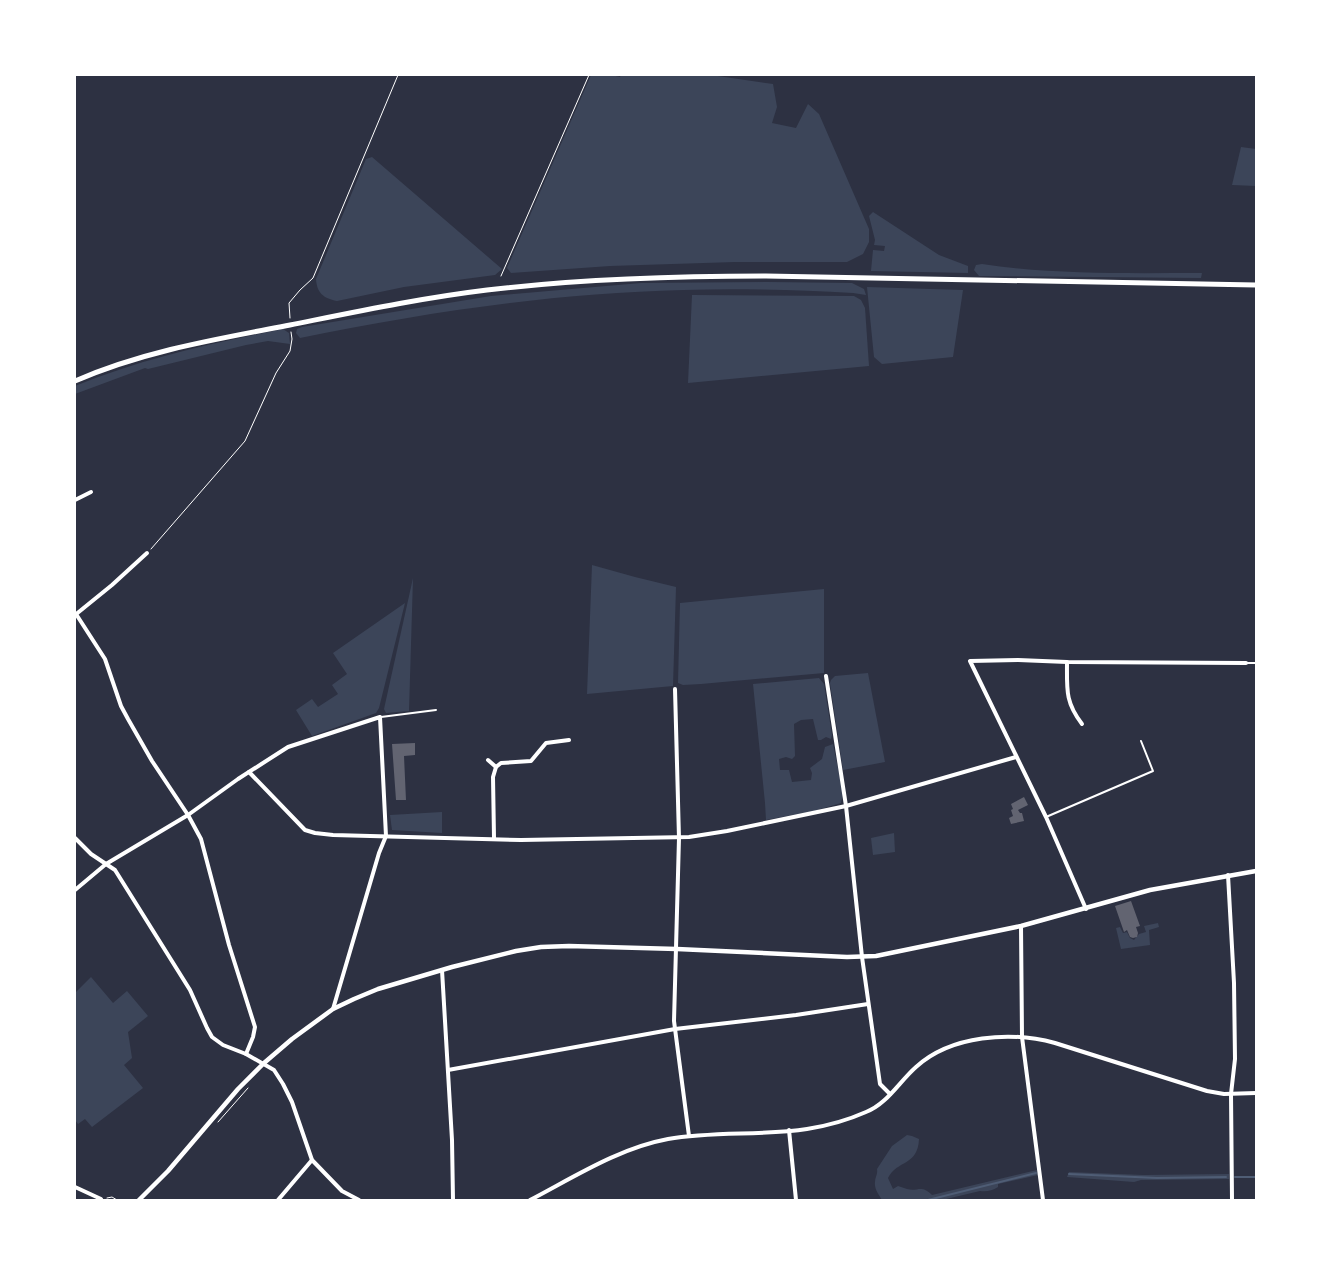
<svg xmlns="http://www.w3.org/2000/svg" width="1331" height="1275" viewBox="0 0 1331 1275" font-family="'PT Sans Narrow',sans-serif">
<rect width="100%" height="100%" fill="#2d3142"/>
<!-- green -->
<g fill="#3c4559">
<polygon points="591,75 611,75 620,77 621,75 711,75 773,84 777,107 772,123 796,128 808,104 819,114 869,229 869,242 863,254 847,262 735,262 610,266 511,273 507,268"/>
<polygon points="1241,147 1256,149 1256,186 1232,185"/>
<path d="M372 157 502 269 495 275 404 287 337 301C323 298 317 293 316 279L366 159Z"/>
<polygon points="873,212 939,255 968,266 968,273 871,271 873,250 884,251 885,246 874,245 875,240 869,216"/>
<path d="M982 264C1053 275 1130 273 1202 273L1201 278 979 276 974 270 976 265Z"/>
<path d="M769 282 852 283 864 289 866 295 853 293C796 290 740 288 683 290 555 293 426 312 300 338L296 333 297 329 302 327 491 296 641 283Z"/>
<polygon points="867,287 963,290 953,357 882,364 874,357"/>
<polygon points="692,295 854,296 861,300 865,308 869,366 688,383"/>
<path d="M283 329 289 333 290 344 268 341 246 345 148 369 145 368 75 394V386C144 358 210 344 283 329Z"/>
<polygon points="592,565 635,577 676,587 673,686 587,694"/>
<polygon points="413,578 409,711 386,713 384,709"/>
<polygon points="824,589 824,673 701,684 683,685 678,683 680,603"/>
<polygon points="405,603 379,708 376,713 312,736 296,710 312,699 318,707 338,694 332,685 347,674 333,653"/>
<polygon points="868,673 885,762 843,770 830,683 831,680 835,676"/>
<polygon points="819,678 824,684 832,735 831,739 826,737 821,740 818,740 813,719 801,720 794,724 795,756 792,759 786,757 779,759 780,770 789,770 792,782 811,780 812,773 810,768 822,759 825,747 833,744 843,793 841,803 814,811 766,820 765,803 753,684"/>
<polygon points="442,812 442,833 392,830 390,815"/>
<polygon points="894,833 895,852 873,855 871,838"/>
<polygon points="1158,923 1159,927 1149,930 1150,945 1121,949 1116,928 1120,927 1123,933 1127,932 1130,938 1134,940 1139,934 1146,932 1144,926"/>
<polygon points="91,977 113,1003 127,991 148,1016 128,1032 132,1058 124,1065 143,1088 92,1127 85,1119 78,1124 75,1120 75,993"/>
<path d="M907 1135 912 1136 919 1139C918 1166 897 1160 888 1178L893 1189 898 1186C901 1187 904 1188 907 1189 918 1192 921 1184 932 1195L1037 1170 1038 1175 998 1184V1187C992 1191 986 1192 980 1191L942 1200H882C879 1195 874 1189 875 1182 875 1177 878 1175 877 1169L892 1146Z"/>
<polygon points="1069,1172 1143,1175 1229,1174 1229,1179 1141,1180 1134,1182 1067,1177"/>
</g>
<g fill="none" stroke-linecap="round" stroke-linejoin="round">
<!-- stream -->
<g stroke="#4f5d75" stroke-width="2">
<polyline points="1069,1174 1157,1178 1226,1177"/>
<polyline points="1235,1177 1256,1177"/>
<polyline points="928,1200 1036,1173"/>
</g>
</g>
<!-- building -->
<g fill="#626471">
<polygon points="415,743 415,755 404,756 406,800 396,800 392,744"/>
<polygon points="1024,797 1028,805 1018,810 1020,813 1022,813 1024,821 1011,824 1009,818 1013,816 1011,810 1013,809 1011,804"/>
<polygon points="1131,901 1140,926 1136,927 1138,933 1137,937 1133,938 1130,937 1127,930 1124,932 1115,906"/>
</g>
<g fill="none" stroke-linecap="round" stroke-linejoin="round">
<!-- path -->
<g stroke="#fff" stroke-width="1">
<polyline points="501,276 589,75"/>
<polyline points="290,318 289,303 300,290 313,278 398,75"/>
<polyline points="151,549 245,441 276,373 290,351 292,339 291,332"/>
<polyline points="218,1122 248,1088"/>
<polyline points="107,1198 112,1197 117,1200"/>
</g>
<!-- service -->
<g stroke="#fff" stroke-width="2">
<polyline points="1246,663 1256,663"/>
<polyline points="381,717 436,710"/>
<polyline points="1046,817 1153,771 1141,741"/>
</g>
<!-- minor -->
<g stroke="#fff" stroke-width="4">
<polyline points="75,500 91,492"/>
<polyline points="76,614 105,659 121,706 128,719 152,761 188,815 201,839 229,945 255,1027 253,1037 246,1054"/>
<polyline points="75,615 112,585 147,553"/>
<path d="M1067 662C1067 689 1065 702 1082 724"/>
<polyline points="826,676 846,806 862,957 880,1084 890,1094"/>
<polyline points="675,689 679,838 674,1021 689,1136"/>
<polyline points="488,760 496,767"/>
<polyline points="249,772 305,830 315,833 333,835 521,840 689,837 727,831 846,806 1016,757"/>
<polyline points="75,838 91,854 115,870 190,990 207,1028 212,1037 223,1045 246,1054 274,1070 283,1084 292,1102 312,1160 342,1191 359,1200"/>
<polyline points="494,838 493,777 496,767 501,763 531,761 546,743 569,740"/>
<polyline points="1228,875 1234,983 1235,1059 1231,1094 1232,1200"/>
<polyline points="75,890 106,864 188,815 238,779 288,747 380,717 386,836 379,853 333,1009"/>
<polyline points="1086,909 1046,817 970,661 1018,660 1067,662 1246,663"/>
<polyline points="1021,926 1022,1037 1043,1200"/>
<polyline points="442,970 452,1140 453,1200"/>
<polyline points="448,1070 675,1029 796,1015 868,1004"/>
<polyline points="789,1130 796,1200"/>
<polyline points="75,1187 101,1199"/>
<polyline points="278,1200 312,1160"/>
<path d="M530 1200C574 1177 619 1148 668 1139 714 1131 762 1136 807 1129 826 1126 848 1120 866 1112 887 1104 899 1082 916 1067 951 1035 1011 1031 1055 1043L1207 1091 1224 1094 1256 1093"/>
</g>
<!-- tertiary -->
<polyline stroke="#fff" stroke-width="4.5" points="139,1200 168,1171 238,1089 264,1063 292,1039 333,1009 354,999 378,989 452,967 516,951 541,947 569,946 677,949 847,957 876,956 1021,926 1150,890 1256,871"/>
<!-- secondary -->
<path stroke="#fff" stroke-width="5" d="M75 381C144 351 217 339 290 325 355 312 421 298 487 290 580 279 673 276 766 276L1256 285"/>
</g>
<!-- border -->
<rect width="1331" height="1275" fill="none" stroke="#ffffff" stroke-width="152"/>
</svg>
